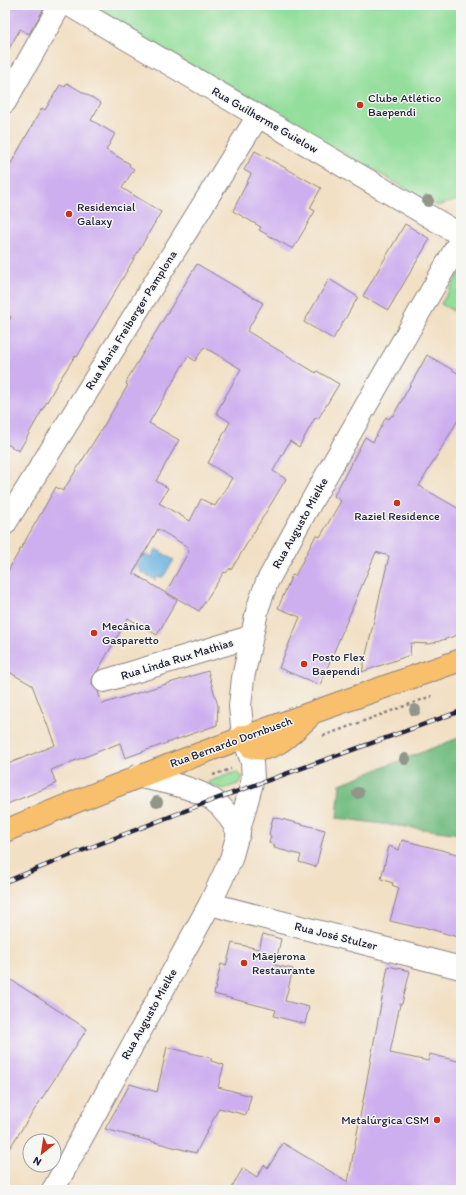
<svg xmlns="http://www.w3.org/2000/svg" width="466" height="1195" viewBox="0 0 466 1195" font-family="Itim,sans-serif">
<rect width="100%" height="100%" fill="#f6f6f2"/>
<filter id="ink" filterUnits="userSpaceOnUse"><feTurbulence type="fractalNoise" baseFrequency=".025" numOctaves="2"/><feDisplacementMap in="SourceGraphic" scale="8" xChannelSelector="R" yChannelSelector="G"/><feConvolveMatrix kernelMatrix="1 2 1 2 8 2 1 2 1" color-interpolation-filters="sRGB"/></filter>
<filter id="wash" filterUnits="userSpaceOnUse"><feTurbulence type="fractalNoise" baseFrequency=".012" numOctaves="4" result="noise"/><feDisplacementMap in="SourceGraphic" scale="16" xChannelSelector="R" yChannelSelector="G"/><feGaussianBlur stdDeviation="0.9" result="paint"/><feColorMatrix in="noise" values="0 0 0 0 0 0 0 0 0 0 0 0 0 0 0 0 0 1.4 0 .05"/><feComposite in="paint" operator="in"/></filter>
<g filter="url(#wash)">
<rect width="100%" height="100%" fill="#f2e0c5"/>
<!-- green -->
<g fill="#92de9a" stroke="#5a806a">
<polygon points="90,5 461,5 461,199 437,206 92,11"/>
<polygon points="461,270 461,315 441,304"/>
<polygon points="236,772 243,777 240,783 224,789 208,784 208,782"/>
</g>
<!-- forest -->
<polygon fill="#75bd82" stroke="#4c705e" points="461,737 461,834 337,818 340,784"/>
<!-- water -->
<polygon fill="#69b0e0" stroke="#46698e" points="156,549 174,560 163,577 156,577 155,580 140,571 137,565 141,556 147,555 152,557"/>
<g id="blocks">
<!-- building -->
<g fill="#cdaeef" fill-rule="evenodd">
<polygon points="5,5 46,5 29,34 20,29 5,56"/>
<polygon points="67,83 101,103 91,120 115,134 106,150 130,164 129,166 134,169 122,188 161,212 77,357 75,356 57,384 19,451 5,443 5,328 11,317 5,313 5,174 42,108 45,110 60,85 65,87"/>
<polygon points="255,151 321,188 310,208 315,211 293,249 259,230 261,227 233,211 251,174 244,170"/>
<polygon points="405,224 430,239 388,310 363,296"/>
<path d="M197 264 263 303 247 331 316 373 317 371 339 384 318 419 315 418 299 447 290 441 273 471 286 479 231 570 230 568 226 573 224 572 199 611 166 592 189 551 187 550 188 547 158 529 133 573 177 600 157 635 128 618 98 670 92 678V685L98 691 102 704 208 671 218 706 217 725 125 758 120 743 51 770 56 784 5 805V765L55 745 32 685 5 670V576L56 487 63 491 103 427 128 385 126 384 128 378ZM204 347 241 369 216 413 230 422 208 463 232 478 215 506 201 499 190 521 159 503 168 488 156 481 179 440 149 423 188 356 195 361Z"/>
<polygon points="329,279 358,297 333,339 304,322"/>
<polygon points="427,355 461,375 461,415 419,486 461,510 461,634 430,644 411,643 410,655 362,672 389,556 376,552 320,685 279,668 300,617 278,608 292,575 295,576 316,535 320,537 341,501 334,496 365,437 373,442 386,417 389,419 392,415 393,416"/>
<polygon points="273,817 325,830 316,867 299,862 301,855 274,848 275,845 269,843 271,836 269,834"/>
<polygon points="402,840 461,855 461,938 420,926 420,928 390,921 399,888 392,885 393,883 381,879 389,846 399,850"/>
<polygon points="263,934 281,939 275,965 293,969 285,1001 309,1007 305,1024 274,1016 276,1010 214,994 221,964 226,966 232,943 259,949"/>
<polygon points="388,966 410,971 402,1004 400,1004 390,1053 428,1061 430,1054 461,1062 461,1190 230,1190 243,1168 257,1177 264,1165 268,1168 283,1143 348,1182"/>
<polygon points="5,976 87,1029 5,1155"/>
<polygon points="167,1047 211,1058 211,1061 224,1065 218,1087 251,1096 246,1115 219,1108 196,1153 105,1129 130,1084 157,1092"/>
</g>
</g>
</g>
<g filter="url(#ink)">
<use href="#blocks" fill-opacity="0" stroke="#8a8180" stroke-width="1"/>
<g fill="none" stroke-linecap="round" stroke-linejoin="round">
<defs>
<g id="minor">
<polyline points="69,5 461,235"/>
<polyline points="5,102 60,5"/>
<polyline points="5,524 258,116"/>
<polyline points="104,681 250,637"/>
<path d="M137 776C162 782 192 786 213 800 225 808 233 822 239 834"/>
<polyline points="210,904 461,968"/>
<polyline points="53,1190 210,904 231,859 253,779 252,762 243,736 240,706 243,678 258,607 267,582 298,525 461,239"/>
</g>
<g id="highway">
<path d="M243 736 251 747C273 755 292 732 307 719"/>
<path d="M5 831C155 767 308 714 461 660"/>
</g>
</defs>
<!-- minor casing -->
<use href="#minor" stroke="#8a8180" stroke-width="24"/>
<!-- highway casing -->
<use href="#highway" stroke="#8a8180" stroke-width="24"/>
<!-- path -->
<g stroke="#8a8180" stroke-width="2.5" stroke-dasharray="3 3" stroke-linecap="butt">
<polyline points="323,736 432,696"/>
<polyline points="213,775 231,769"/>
</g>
<!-- minor -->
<use href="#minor" stroke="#fff" stroke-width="22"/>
<!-- highway -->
<use href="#highway" stroke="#f8bf6c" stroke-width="22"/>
<defs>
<polyline id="rail" points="5,882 76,853 213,800 461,711"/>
</defs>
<!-- rail casing -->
<use href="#rail" stroke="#22223b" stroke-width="4.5"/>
<!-- rail -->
<use href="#rail" stroke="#f6f6f2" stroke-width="3" stroke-dasharray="9" stroke-linecap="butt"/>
</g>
<!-- trees -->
<g fill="#929689">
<circle cx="428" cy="201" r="6"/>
<circle cx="415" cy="710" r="6"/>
<circle cx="405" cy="759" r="6"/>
<circle cx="358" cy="793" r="6"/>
<circle cx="157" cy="802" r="6"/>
</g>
</g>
<!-- markers -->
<g fill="#c8321e" stroke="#f6f6f2" stroke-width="1.5">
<circle cx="360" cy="105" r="4"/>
<circle cx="69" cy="214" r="4"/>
<circle cx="397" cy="503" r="4"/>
<circle cx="94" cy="633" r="4"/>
<circle cx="304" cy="664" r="4"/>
<circle cx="244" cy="963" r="4"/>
<circle cx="437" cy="1120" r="4"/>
</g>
<g text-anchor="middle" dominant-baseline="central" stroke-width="3" stroke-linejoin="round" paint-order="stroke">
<!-- poi labels -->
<g font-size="12" fill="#22223b" stroke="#f6f6f2" text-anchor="start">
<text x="368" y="98">Clube Atlético<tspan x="368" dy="14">Baependi</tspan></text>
<text x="77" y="207">Residencial<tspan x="77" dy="14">Galaxy</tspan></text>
<text x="397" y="516" text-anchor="middle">Raziel Residence</text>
<text x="102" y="626">Mecânica<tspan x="102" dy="14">Gasparetto</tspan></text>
<text x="312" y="657">Posto Flex<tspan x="312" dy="14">Baependi</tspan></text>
<text x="252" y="956">Mãejerona<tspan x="252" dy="14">Restaurante</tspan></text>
<text x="429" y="1120" text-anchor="end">Metalúrgica CSM</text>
</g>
<!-- street labels -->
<g font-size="12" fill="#22223b" stroke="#f6f6f2">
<text transform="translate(265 120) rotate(30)">Rua Guilherme Guielow</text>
<text transform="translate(131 320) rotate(-58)">Rua Maria Freiberger Pamplona</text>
<text transform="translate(300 523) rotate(-61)">Rua Augusto Mielke</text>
<text transform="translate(177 659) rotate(-17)">Rua Linda Rux Mathias</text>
<text transform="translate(231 742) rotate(-20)">Rua Bernardo Dornbusch</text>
<text transform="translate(336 936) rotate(14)">Rua José Stulzer</text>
<text transform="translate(149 1014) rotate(-61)">Rua Augusto Mielke</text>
</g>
</g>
<!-- margin -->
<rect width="466" height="1195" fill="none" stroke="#f6f6f2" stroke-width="20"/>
<!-- north arrow -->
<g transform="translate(42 1153) rotate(210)"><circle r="19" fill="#f6f6f2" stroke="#a1a1a9"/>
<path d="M0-3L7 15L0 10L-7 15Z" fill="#c8321e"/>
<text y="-6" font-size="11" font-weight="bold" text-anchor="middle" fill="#22223b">N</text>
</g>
</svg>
